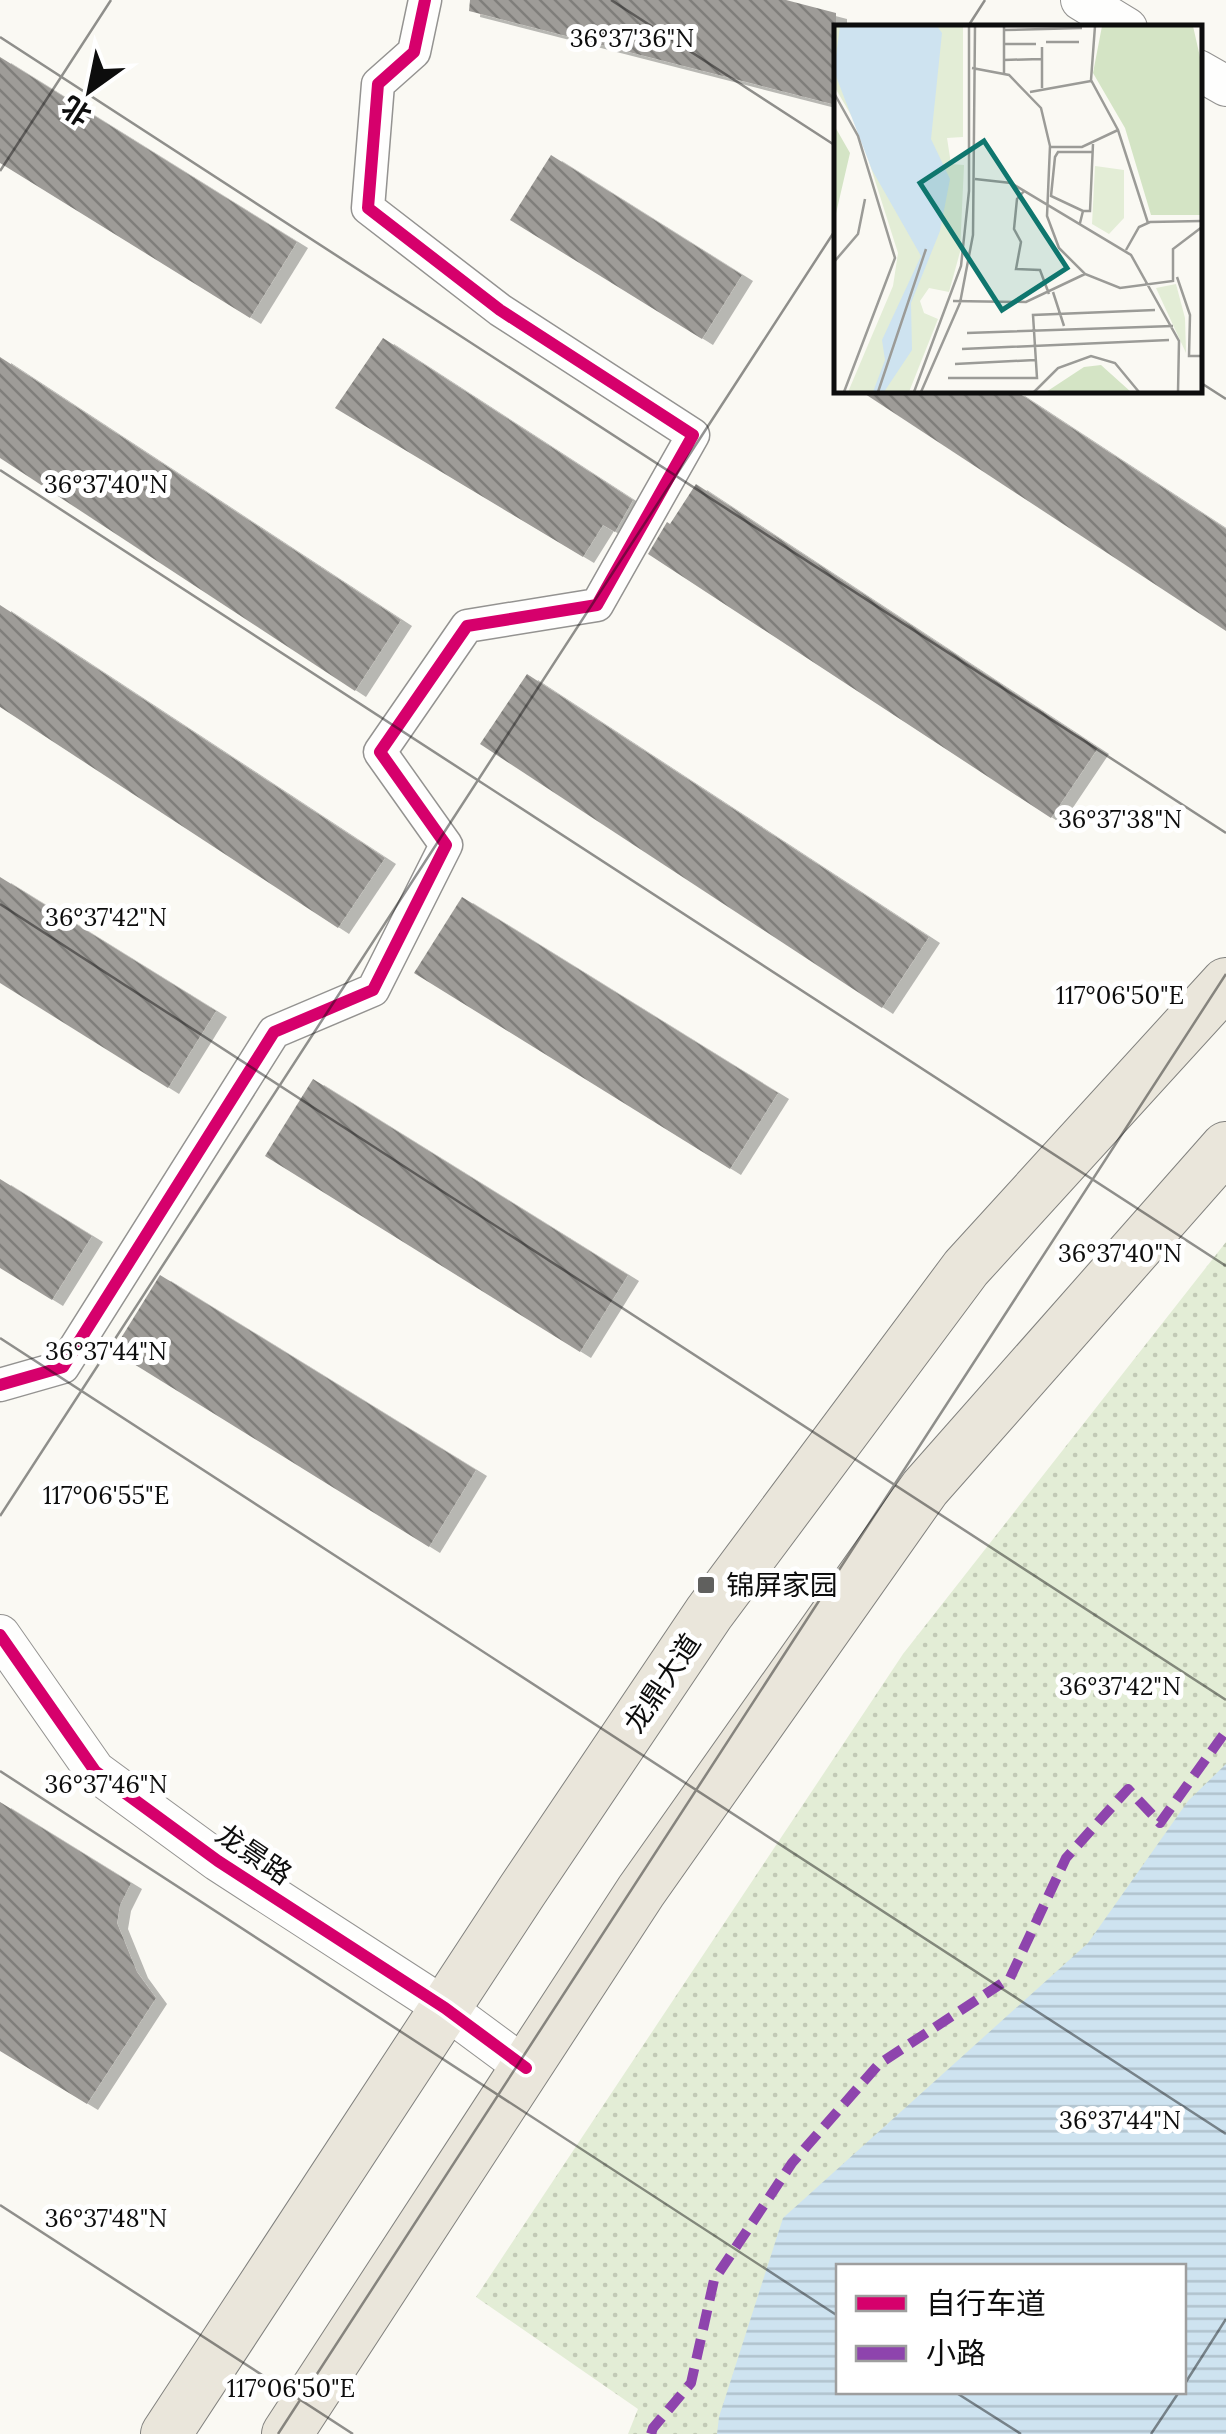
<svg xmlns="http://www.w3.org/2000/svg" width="1226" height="2434" viewBox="0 0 1226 2434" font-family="Lora,'Noto Sans SC',serif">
<defs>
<pattern id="park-dots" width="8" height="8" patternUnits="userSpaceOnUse" patternTransform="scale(2.5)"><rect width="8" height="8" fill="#e3edd6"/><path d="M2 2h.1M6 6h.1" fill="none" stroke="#c2cab6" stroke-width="1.8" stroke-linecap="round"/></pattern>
<pattern id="water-rules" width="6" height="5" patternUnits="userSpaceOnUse" patternTransform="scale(2.5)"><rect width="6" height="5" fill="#cee3f0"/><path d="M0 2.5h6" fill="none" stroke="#b0c2cd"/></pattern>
<pattern id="building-back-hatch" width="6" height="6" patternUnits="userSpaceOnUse" patternTransform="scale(2.5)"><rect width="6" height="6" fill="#9e9c98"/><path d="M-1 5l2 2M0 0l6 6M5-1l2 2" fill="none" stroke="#7f7e7a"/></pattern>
<filter id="shadow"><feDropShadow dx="11" dy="6" stdDeviation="0" flood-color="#0004"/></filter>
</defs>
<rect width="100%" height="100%" fill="#faf9f3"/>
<!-- park -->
<path fill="url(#park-dots)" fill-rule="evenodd" d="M1226 1242V2434H628L638 2409 476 2297 903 1654ZM838 2266H1184V2392H838Z"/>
<!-- water -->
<path fill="url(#water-rules)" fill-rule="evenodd" d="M1226 1764V2434H717L719 2417 783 2218 1088 1943 1188 1801ZM838 2266H1184V2392H838Z"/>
<!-- building -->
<g fill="url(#building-back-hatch)" filter="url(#shadow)">
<polygon points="470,0 786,0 836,13 836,105 469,11"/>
<polygon points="0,57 297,242 250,318 0,163"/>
<polygon points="551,155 742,275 702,339 510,220"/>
<polygon points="383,338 633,500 615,532 603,525 583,557 335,408"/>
<polygon points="0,357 401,620 355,691 0,458"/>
<polygon points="859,390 1014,390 1226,529 1226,631"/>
<polygon points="696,484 1098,748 1051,818 648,554 667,522 670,524"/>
<polygon points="0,605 385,858 338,928 0,707"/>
<polygon points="527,674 929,937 882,1008 480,744"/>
<polygon points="0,877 216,1011 168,1088 0,983"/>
<polygon points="462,897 778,1093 730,1169 414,973"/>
<polygon points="313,1079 628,1275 580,1352 265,1156"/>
<polygon points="0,1179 92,1236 52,1300 0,1268"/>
<polygon points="160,1275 476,1470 429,1547 113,1351"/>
<polygon points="0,1802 131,1883 120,1905 117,1923 137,1972 156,1998 87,2104 0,2051"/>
</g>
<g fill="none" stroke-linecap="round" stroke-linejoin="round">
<defs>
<polyline id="minor" points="0,1385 63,1367 274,1032 373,990 446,845 380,752 467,626 597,605 693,435 500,310 368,208 378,84 414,52 425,0"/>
<g id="tertiary">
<polyline points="1081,0 1127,28"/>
<polyline points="1198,70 1226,86"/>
<polyline points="0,1635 95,1771 218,1861 445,2008 526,2068"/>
</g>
<g id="primary">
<polyline points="166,2434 522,1891 709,1613 966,1268 1226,983"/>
<polyline points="287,2434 641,1891 925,1488 1226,1147"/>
</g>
</defs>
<!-- minor casing -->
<use href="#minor" stroke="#949391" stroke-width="35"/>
<!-- tertiary casing -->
<use href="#tertiary" stroke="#949391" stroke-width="42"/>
<!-- primary casing -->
<use href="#primary" stroke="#81817e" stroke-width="52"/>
<!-- minor -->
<use href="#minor" stroke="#fefefd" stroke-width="32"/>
<!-- tertiary -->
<use href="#tertiary" stroke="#fefefd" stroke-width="40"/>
<!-- primary -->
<use href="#primary" stroke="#eae6db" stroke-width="50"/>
<!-- quiet -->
<polyline stroke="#8e44ad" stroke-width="10" stroke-dasharray="20 10" stroke-linecap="butt" points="651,2434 653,2428 691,2383 714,2280 792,2163 879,2064 1010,1978 1066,1858 1128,1789 1160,1823 1226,1731"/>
<defs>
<g id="cycleway">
<polyline points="0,1385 63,1367 274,1032 373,990 446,845 380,752 467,626 597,605 693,435 500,310 368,208 378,84 414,52 425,0"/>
<polyline points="0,1635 95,1771 218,1861 445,2008 526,2068"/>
</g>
</defs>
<!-- cycleway casing -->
<use href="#cycleway" stroke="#fff" stroke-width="19"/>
<!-- cycleway -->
<use href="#cycleway" stroke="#d6006c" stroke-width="12"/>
</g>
<!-- ticks -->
<path fill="none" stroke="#0d0d0d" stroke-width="2.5" stroke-opacity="0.45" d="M611 0 836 146M967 28 985 0M0 37 1226 833M0 171 111 0M1198 381 1226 399M0 470 1226 1266M0 904 1226 1700M0 1338 1226 2134M0 1516 836 229M0 1771 838 2316M0 2205 353 2434M1184 2385 1226 2319M955 2392 1021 2434M278 2434 1226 974M1151 2434 1179 2392"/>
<!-- markers -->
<rect fill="#60605e" stroke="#fff" stroke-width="4" x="696" y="1575" width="20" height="20" rx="5"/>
<g text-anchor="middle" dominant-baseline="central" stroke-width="10" stroke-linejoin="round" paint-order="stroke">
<!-- poi labels -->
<g font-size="28" fill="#0d0d0d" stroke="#fff" text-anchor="start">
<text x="726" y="1585">锦屏家园</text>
</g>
<!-- street labels -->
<g font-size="28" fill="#0d0d0d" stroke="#fff">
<text transform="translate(662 1683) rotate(-56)">龙鼎大道</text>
<text transform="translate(254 1854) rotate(34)">龙景路</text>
</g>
</g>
<!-- overview -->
<g transform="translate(834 25)">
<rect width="368" height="368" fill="#faf9f3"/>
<path d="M342 259 351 293 352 328 322 263Z" fill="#e3edd6"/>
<path d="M268 1H359L368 41 367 190H317L291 103 259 48ZM0 100 16 128 0 197ZM267 340 297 367H212L250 342Z" fill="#d4e4c5"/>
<path d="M0 1H129V112L113 113 117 139 130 140 126 227 115 267 95 263 86 276 90 288 104 294 75 367H14L59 261 64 228 24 102 0 61ZM261 141 290 145V193L275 209 258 199Z" fill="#e3edd6"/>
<path d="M6 1H103L108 8 97 114 116 154 106 206 77 278 78 325 50 367H39L51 335 48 315 87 231 38 145 0 46Z" fill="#cee3f0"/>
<path fill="none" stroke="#9b9b97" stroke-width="2.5" d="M261 1 257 55 284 105 314 198M170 5 248 3M212 17H245M170 19H202M208 22V63M170 35 207 34M138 43 175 50 207 83 216 121 213 191 225 223 251 249 286 263 339 256V224L368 202M170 48V1M196 67 257 56M0 68 24 111 61 233 10 367M216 122H248L284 105M141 154 177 158 297 230 345 316 344 367M191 165 183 174 180 204 187 217 182 244 206 245 215 269M249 186 217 171 221 132 224 127H259M246 198 249 186H256L259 119M292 225 305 202 316 197 368 196M0 237 24 209 31 174M343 252 356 290 355 331H368M219 267 230 301M119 276 192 277 251 249M133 308 339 301M128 324 335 315M121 339 201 335M114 353H203L199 290 321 285M44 367 92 224M80 367 127 241 135 166V1M87 367 126 278 139 210 141 1M200 367 224 343 257 331 281 338 305 367"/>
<path fill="#0f766e" fill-opacity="0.15" stroke="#0f766e" stroke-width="5" d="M150 116 233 243 168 285 86 158Z"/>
<rect width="368" height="368" fill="none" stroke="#0d0d0d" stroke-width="5"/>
</g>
<g font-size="25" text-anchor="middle" fill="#0d0d0d" stroke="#fff" stroke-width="10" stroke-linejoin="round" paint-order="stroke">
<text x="632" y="47">36°37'36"N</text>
<text x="106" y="493">36°37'40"N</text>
<text x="1120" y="828">36°37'38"N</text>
<text x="106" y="926">36°37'42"N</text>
<text x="1120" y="1004">117°06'50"E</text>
<text x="1120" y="1262">36°37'40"N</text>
<text x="106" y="1360">36°37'44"N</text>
<text x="106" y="1504">117°06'55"E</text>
<text x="1120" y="1695">36°37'42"N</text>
<text x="106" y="1793">36°37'46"N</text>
<text x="1120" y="2129">36°37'44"N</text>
<text x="106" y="2227">36°37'48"N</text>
<text x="291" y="2397">117°06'50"E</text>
</g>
<!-- legend -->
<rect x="836" y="2264" width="350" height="130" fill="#ffffff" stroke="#9e9e9e" stroke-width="2.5"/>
<rect x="856" y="2296" width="50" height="15" fill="#d6006c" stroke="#9e9e9e" stroke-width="2.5"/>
<text x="926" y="2314" font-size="30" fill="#0d0d0d">自行车道</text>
<rect x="856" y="2346" width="50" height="15" fill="#8e44ad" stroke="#9e9e9e" stroke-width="2.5"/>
<text x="926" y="2364" font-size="30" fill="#0d0d0d">小路</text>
<!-- north arrow -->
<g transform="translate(90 90) rotate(213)" stroke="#ffffff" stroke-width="8" paint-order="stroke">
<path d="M0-8L18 38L0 25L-18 38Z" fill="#0d0d0d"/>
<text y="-15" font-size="28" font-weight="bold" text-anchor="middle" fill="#0d0d0d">北</text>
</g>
</svg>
